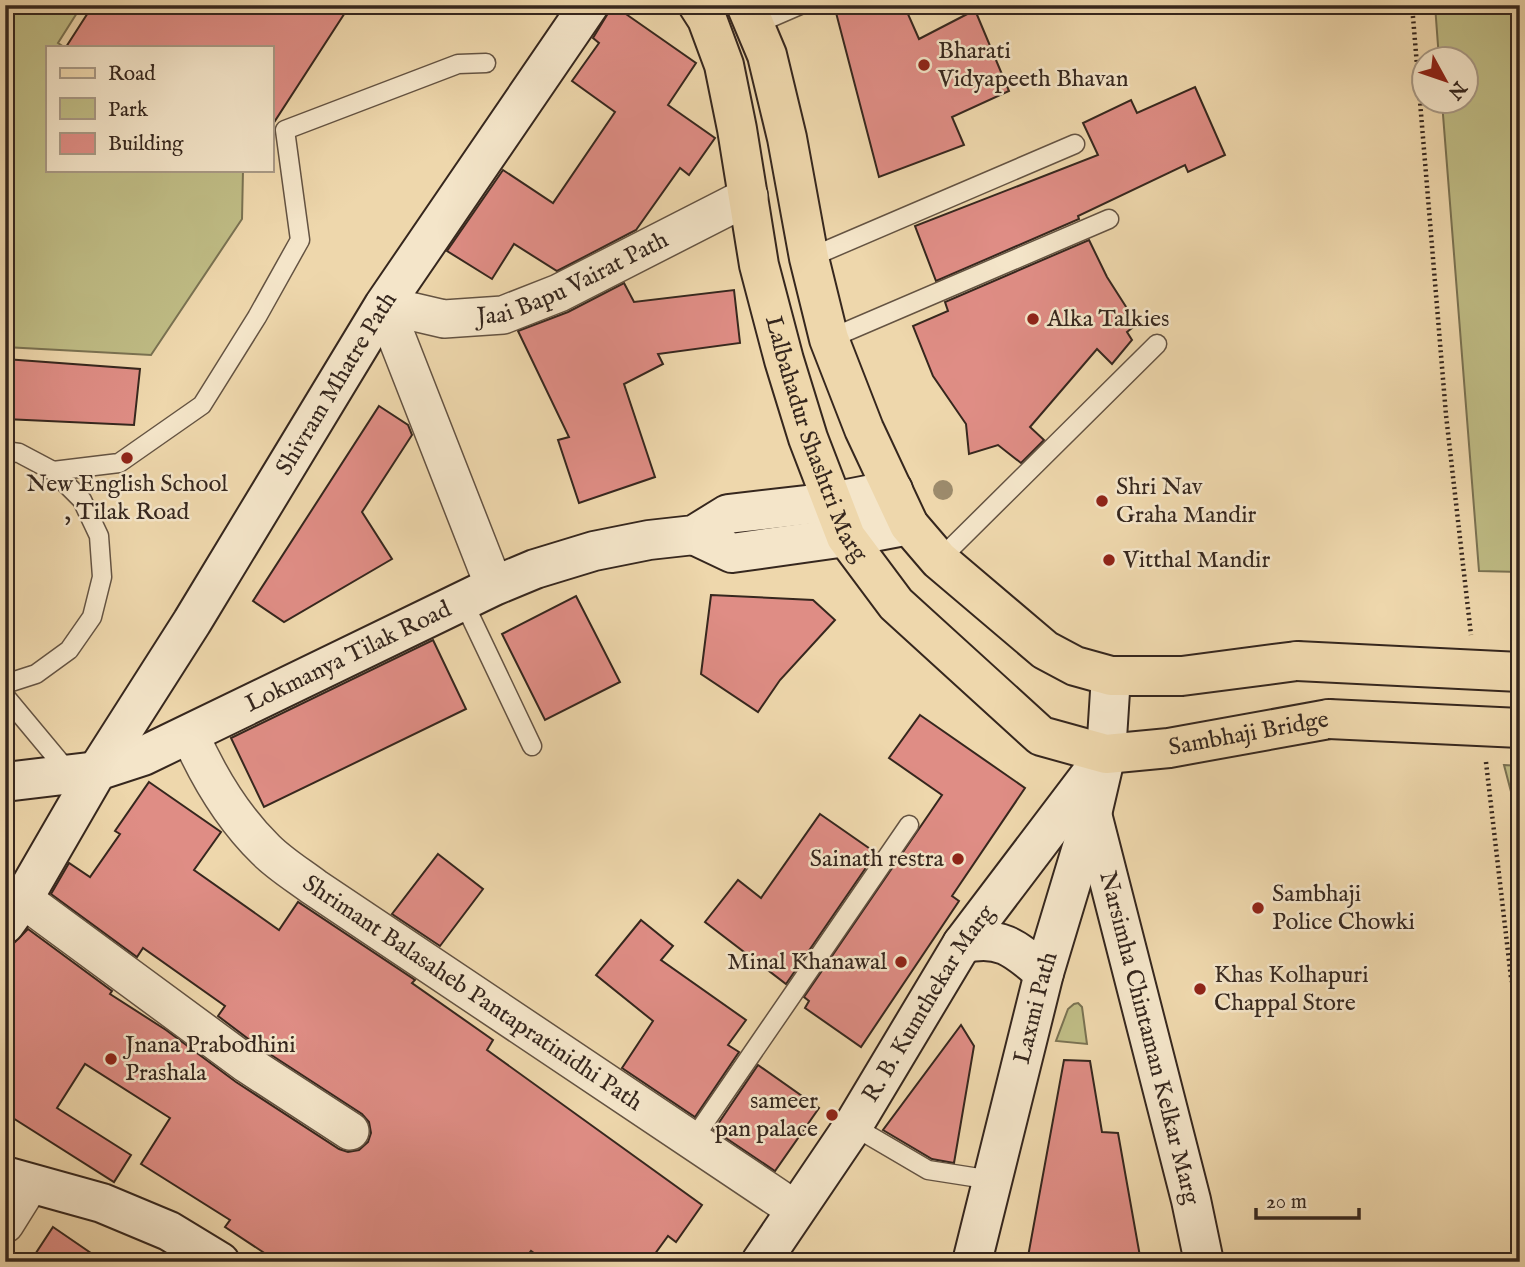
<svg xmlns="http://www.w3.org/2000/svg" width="1525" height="1267" viewBox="0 0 1525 1267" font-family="'IM FELL English',serif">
<rect width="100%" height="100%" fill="#eed7ac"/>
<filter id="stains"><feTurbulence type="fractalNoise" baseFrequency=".00286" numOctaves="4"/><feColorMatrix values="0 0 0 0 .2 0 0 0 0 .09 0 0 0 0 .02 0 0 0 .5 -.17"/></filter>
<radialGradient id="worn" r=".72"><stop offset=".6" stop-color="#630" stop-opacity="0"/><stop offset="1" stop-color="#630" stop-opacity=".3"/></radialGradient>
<!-- green -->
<g fill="#bfbc85" stroke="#7a7252" stroke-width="2">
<polygon points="5,5 82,5 58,43 64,47 47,47 47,170 243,170 242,219 151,355 5,347"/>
<polygon points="1435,5 1520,5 1520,572 1479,571 1442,102 1466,102 1466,60 1439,59"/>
<polygon points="1504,765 1520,766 1520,826"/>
<polygon points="1078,1003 1082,1007 1087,1044 1056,1041 1068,1009 1074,1004"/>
</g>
<!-- building -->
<g fill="#df8d85" stroke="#36271e" stroke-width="2">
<polygon points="93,5 350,5 271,127 271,47 66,47"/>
<polygon points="613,5 696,63 668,105 715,138 689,175 680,168 636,230 557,271 514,244 492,279 447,251 503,170 553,203 615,112 572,81 599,43 593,38"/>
<polygon points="834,5 904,5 919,39 975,10 1009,91 952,117 964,145 879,177"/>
<polygon points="1195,87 1225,155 1188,172 1185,165 1078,216 1079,219 936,281 915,226 1098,155 1083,123 1131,100 1137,113"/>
<polygon points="1089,240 1107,277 1137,324 1127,332 1132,340 1112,364 1097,349 1030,427 1044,440 1021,463 998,445 969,454 966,424 933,376 913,326 948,311 945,302"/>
<polygon points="624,283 634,302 734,290 740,343 658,354 663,364 624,384 655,477 579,503 558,440 569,437 518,331 568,312"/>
<polygon points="5,359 140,369 134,425 5,419"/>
<polygon points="379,406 408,425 412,435 362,512 392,559 284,622 253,601"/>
<polygon points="711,595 813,600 835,620 780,680 758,712 701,674"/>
<polygon points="576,596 620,682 545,720 502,634"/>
<polygon points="433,640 466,709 264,807 231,738"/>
<polygon points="920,715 1025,788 952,896 959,901 861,1047 805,1008 809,1001 804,997 942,795 889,758"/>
<polygon points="149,782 221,832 194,870 279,930 298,902 415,980 412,983 493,1040 487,1050 702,1205 676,1242 668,1236 649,1262 546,1262 531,1251 523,1262 278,1262 225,1227 230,1220 141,1164 170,1118 85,1064 57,1108 131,1155 114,1182 5,1113 5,952 28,929 112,991 110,994 166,1030 236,1082 339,1149 348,1152 359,1150 368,1142 371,1133 369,1122 362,1114 259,1047 218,1016 225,1006 143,948 137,957 51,894 69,863 90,877 120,834 115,831"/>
<polygon points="820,814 876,853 786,984 705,922 738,880 761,898"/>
<polygon points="438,854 483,889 440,946 392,914"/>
<polygon points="641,920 673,946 661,960 746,1020 728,1045 739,1052 695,1117 622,1068 653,1021 596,975"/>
<polygon points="961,1025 974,1046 954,1163 932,1159 883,1130"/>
<polygon points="1064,1060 1090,1061 1102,1132 1118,1133 1141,1262 1027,1262"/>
<polygon points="758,1065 819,1108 775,1171 714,1130"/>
<polygon points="53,1227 104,1262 30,1262"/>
</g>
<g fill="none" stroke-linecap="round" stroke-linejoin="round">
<defs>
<g id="lane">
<polyline points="754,25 800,5"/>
<polyline points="809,258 1075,144"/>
<polyline points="829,339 1109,219"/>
<polyline points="5,451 19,453 53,471 82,500 99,536 102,577 92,617 69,650 36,674 5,684"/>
<polyline points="53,471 119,463 202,405 257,317 300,240 285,130 458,64 486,63"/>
<polyline points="939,560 1157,344"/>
<polyline points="463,601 532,746"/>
<polyline points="5,696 70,774"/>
<polyline points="853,1126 928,1170 992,1180"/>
<polyline points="692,1141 909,825"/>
</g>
<g id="street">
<path id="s1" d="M384 305 444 319 503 315 559 293 749 196"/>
<polyline points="384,305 494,586"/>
<path id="s2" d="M190 735C209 778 232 817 266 850 280 864 298 875 314 887L796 1210"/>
<polyline points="23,899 247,1064 350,1131"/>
<polyline points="5,1224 30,1184"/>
</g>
<g id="secondary">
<polyline points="694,535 732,553 846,537 909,525"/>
<path id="s3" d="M5 782 97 771 143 756 494 586 535 569 594 551 649 540 694 535 728 514 832 502 893 490"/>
<path id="s4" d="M1092 814 1191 1200 1204 1262"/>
<path id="s5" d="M5 924 23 899 97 771 192 622 384 305 589 5"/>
<path d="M962 944C1000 934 1016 949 1044 973"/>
<polyline points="5,1176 102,1203 169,1231 220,1262"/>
<path id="s6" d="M761 1262 853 1126 962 944 1106 754"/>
<path id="s7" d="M972 1262 1044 973 1092 814 1106 754 1111 676"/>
</g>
<g id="primary">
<path id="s8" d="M698 5 707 19 724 65 737 129 759 265 784 360 808 438 846 537 896 604 1041 736 1106 754 1169 748 1329 719"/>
<polyline points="746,5 767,55 787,138 809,258 829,339 864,429 909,525 939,560 1045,650 1075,666 1111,676 1182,676 1297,661"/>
</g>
</defs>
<!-- lane casing -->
<use href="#lane" stroke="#645342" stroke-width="21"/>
<!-- street casing -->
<use href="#street" stroke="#645342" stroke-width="40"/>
<!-- secondary casing -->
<use href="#secondary" stroke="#36271e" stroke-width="42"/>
<!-- primary casing -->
<use href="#primary" stroke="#36271e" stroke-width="42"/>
<!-- path -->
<g stroke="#36271e" stroke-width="4.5" stroke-dasharray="2 3.5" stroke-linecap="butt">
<polyline points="1412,5 1446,415 1471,635"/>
<polyline points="1486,762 1511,978 1520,1011"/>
</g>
<!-- lane -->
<use href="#lane" stroke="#f4e5c9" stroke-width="18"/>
<!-- street -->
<use href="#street" stroke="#f4e5c9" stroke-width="37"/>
<!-- secondary -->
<use href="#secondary" stroke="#f4e5c9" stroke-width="38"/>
<!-- primary -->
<use href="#primary" stroke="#eed7ac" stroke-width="38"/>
<defs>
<g id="primary-bridge">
<polyline points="1297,661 1520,672"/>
<polyline points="1329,719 1520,728"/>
</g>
</defs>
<!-- primary-bridge casing -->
<use href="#primary-bridge" stroke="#36271e" stroke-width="42" stroke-linecap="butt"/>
<!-- primary-bridge -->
<use href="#primary-bridge" stroke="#eed7ac" stroke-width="38"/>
</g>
<!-- trees -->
<circle fill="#9c8b6c" cx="943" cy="490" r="10"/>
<!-- markers -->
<g fill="#8f2418" stroke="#f4e5c9" stroke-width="2.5">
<circle cx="924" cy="65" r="7"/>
<circle cx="1033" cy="319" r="7"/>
<circle cx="127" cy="458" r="7"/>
<circle cx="1102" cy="501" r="7"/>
<circle cx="1109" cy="560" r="7"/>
<circle cx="958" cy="859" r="7"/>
<circle cx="1258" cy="908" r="7"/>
<circle cx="901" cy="962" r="7"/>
<circle cx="1200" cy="989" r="7"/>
<circle cx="111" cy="1059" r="7"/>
<circle cx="832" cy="1115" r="7"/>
</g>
<g text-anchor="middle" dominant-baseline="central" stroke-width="5" stroke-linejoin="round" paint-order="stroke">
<!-- poi labels -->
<g font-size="24" fill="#36271e" stroke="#f4e5c9" text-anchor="start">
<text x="938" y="51">Bharati<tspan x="938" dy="28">Vidyapeeth Bhavan</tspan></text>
<text x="1047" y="319">Alka Talkies</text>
<text x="127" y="484" text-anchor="middle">New English School<tspan x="127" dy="28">, Tilak Road</tspan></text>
<text x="1116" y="487">Shri Nav<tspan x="1116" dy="28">Graha Mandir</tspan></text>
<text x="1123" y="560">Vitthal Mandir</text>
<text x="944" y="859" text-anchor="end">Sainath restra</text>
<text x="1272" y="894">Sambhaji<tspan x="1272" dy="28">Police Chowki</tspan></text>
<text x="887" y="962" text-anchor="end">Minal Khanawal</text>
<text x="1214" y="975">Khas Kolhapuri<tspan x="1214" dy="28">Chappal Store</tspan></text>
<text x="125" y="1045">Jnana Prabodhini<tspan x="125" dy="28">Prashala</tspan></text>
<text x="818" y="1101" text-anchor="end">sameer<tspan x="818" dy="28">pan palace</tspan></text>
</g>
<!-- street labels -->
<g font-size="24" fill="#36271e" stroke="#f4e5c9">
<text stroke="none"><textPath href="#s1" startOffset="198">Jaai Bapu Vairat Path</textPath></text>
<text stroke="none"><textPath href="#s5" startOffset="634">Shivram Mhatre Path</textPath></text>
<text stroke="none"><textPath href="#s8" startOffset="452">Lalbahadur Shashtri Marg</textPath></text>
<text stroke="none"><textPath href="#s3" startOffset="369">Lokmanya Tilak Road</textPath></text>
<text stroke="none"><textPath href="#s8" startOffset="1046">Sambhaji Bridge</textPath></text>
<text stroke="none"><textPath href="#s2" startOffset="390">Shrimant Balasaheb Pantapratinidhi Path</textPath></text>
<text stroke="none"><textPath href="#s6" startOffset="308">R. B. Kumthekar Marg</textPath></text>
<text stroke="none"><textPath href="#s7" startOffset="262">Laxmi Path</textPath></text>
<text stroke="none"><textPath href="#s4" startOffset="231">Narsimha Chintaman Kelkar Marg</textPath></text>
</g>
</g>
<!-- margin -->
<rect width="1525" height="1267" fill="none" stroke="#eed7ac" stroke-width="28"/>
<rect x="7" y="7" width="1511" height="1253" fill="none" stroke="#36271e" stroke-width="3.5"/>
<rect x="14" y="14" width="1497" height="1239" fill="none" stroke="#36271e" stroke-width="2"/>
<!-- legend -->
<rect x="46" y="46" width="228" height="126" fill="#f4e5c9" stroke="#a89985" stroke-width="2"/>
<rect x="60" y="68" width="35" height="10" fill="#eed7ac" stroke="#a89985" stroke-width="2"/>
<text x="108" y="80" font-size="21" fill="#36271e">Road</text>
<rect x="60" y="98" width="35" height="21" fill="#bfbc85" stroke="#a89985" stroke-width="2"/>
<text x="108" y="116" font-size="21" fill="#36271e">Park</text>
<rect x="60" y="133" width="35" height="21" fill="#df8d85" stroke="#a89985" stroke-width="2"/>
<text x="108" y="150" font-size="21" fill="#36271e">Building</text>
<!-- north arrow -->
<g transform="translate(1445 80) rotate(130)"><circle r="33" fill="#f4e5c9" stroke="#a89985" stroke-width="2"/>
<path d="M0-5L12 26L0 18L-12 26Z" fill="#8f2418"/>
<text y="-10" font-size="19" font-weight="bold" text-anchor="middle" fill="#36271e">N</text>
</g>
<!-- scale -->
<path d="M1256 1208v10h103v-10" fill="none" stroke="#36271e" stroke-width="3.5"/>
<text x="1266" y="1208" font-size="21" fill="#36271e" stroke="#f4e5c9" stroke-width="5" paint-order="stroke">20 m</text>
<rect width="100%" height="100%" filter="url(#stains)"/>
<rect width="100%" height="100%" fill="url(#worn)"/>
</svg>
